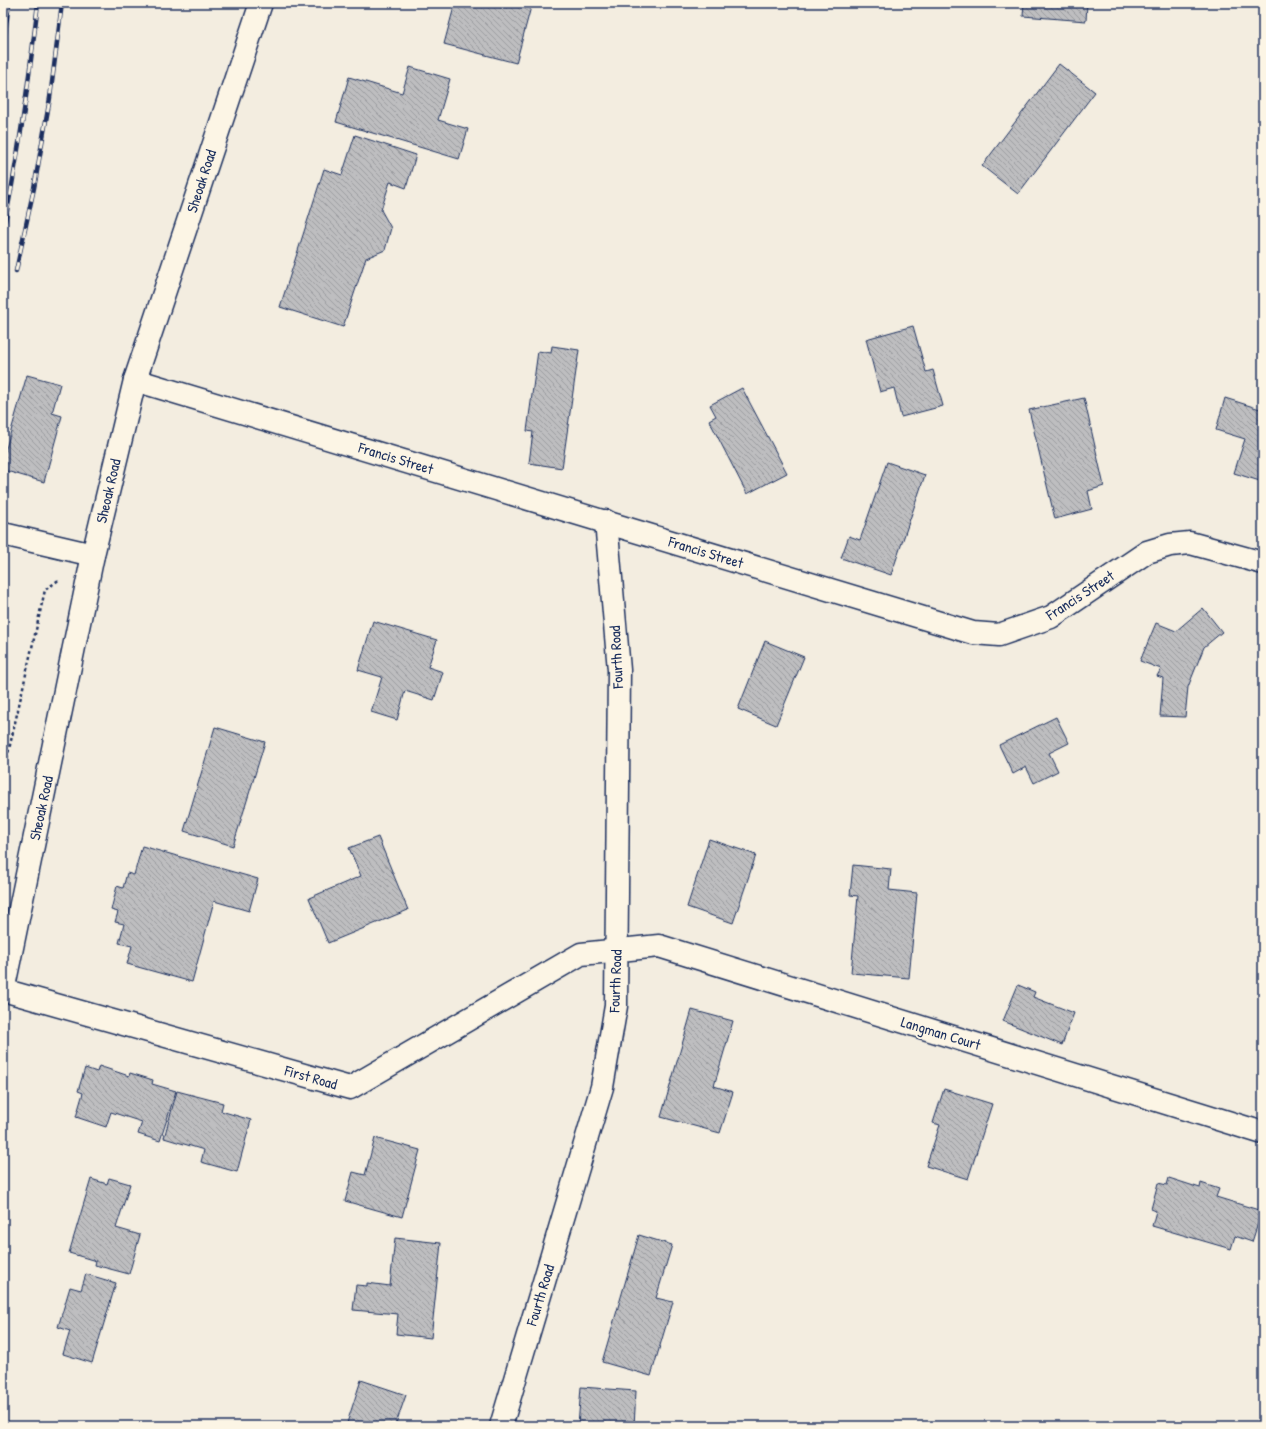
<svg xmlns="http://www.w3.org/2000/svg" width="1266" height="1429" viewBox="0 0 1266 1429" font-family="'Patrick Hand',sans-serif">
<defs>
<pattern id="building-back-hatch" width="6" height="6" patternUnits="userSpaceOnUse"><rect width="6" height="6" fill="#bebec0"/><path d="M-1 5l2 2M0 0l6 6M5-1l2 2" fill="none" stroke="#9a9b9f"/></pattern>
</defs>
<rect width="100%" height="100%" fill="#f3ede0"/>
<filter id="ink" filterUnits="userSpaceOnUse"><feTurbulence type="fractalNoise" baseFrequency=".025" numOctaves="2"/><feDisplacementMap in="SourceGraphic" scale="8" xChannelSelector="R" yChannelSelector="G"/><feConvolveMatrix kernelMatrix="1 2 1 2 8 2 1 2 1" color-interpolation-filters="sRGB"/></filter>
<g filter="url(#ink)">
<!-- building -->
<g fill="url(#building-back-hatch)" stroke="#1b2f5e">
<polygon points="455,3 532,3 516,63 444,44"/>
<polygon points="1024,3 1087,3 1086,21 1023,16"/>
<polygon points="1059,64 1095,92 1018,194 982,166"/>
<polygon points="410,67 450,79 438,120 468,129 459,159 336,122 349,77 402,93"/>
<polygon points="355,135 416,155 406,188 390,182 381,210 391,228 385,250 366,258 343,327 280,307 324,169 342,175"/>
<polygon points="913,326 926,372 933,370 943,406 901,417 894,388 880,392 866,339"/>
<polygon points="552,346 579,350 562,468 529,463 533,432 527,431 538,351 551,353"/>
<polygon points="27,375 60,384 52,413 62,416 44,482 3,470 3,459"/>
<polygon points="742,388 787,473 747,494 709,420 716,416 710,405"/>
<polygon points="1084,398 1104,486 1088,491 1092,509 1055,519 1029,410"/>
<polygon points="1225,398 1263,410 1263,482 1234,473 1245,439 1216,430"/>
<polygon points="887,462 925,475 891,575 841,558 849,536 860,540"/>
<polygon points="1203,608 1222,632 1204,647 1188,687 1185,717 1160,716 1163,678 1157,676 1161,669 1140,661 1156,623 1176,631"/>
<polygon points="373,621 437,640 428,667 443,672 434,700 405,691 397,720 371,712 382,677 358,670"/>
<polygon points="765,641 804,657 776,725 738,709"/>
<polygon points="1056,717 1069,743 1049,753 1058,771 1034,783 1026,767 1013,774 999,745"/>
<polygon points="215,727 265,742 233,846 184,831"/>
<polygon points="378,837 408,910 328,943 309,898 361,876 349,848"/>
<polygon points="709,839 756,855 733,923 687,907"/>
<polygon points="142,846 258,879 249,911 214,901 192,982 127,964 132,946 119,943 124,924 115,922 118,912 111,910 117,886 123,888 127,873 134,875"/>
<polygon points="853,865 891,869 889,890 917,893 909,978 851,973 858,896 850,895"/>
<polygon points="1018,985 1035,992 1033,997 1074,1013 1062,1045 1003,1021"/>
<polygon points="692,1010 733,1021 714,1086 733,1092 720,1133 661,1117"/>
<polygon points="99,1066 129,1076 130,1073 153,1080 152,1084 176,1091 160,1141 138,1134 142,1122 111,1112 106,1127 76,1117 83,1093 78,1091 85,1068 97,1072"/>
<polygon points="944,1089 992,1104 968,1179 926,1166 940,1125 933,1123"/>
<polygon points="177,1091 223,1103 221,1111 251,1120 237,1172 201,1162 204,1150 164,1138"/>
<polygon points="375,1138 420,1150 402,1217 345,1201 353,1172 365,1175"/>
<polygon points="109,1178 130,1184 116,1228 140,1235 129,1274 95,1265 96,1261 69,1253 91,1179 107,1184"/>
<polygon points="1169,1178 1200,1188 1201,1183 1219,1189 1216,1197 1262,1211 1252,1242 1235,1236 1231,1249 1152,1226 1156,1211 1151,1209 1158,1183 1167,1185"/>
<polygon points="639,1235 672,1245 656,1298 673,1302 651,1376 602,1362"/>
<polygon points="395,1238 441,1243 431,1338 396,1334 398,1314 353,1310 356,1285 367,1286 367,1283 390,1286"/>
<polygon points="86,1274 116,1283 92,1363 63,1354 70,1331 58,1327 70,1287 81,1290"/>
<polygon points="361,1380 406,1395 395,1426 346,1426"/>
<polygon points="581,1387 636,1391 634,1426 578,1426"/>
</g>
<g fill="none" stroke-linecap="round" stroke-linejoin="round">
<defs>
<g id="minor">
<polyline points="135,380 973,633 999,635 1051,617 1147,552 1170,545 1190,543 1263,563"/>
<polyline points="3,534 93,555"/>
<polyline points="3,990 350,1088 581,954 659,946 1263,1133"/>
<polyline points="3,991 93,555 135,380 261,3"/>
<polyline points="501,1426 602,1087 616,1006 619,670 606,521"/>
</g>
</defs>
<!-- minor casing -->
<use href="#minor" stroke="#1b2f5e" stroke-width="25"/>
<!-- path -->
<polyline stroke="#1b2f5e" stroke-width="2.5" stroke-dasharray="3 3" stroke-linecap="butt" points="3,776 45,590 60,579"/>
<!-- minor -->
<use href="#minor" stroke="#fcf5e5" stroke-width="22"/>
<defs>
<g id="rail">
<polyline points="3,48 9,3"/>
<path d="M3 231C19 156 29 80 38 3"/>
<polyline points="16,271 34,188 50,98 62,3"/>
</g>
</defs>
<!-- rail casing -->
<use href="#rail" stroke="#1b2f5e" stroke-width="4.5"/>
<!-- rail -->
<use href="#rail" stroke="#fcf5e5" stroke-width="3" stroke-dasharray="9" stroke-linecap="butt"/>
</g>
</g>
<g text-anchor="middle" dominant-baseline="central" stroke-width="3.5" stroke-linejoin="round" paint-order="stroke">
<!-- street labels -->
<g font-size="15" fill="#1b2f5e" stroke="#fcf5e5">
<text transform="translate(201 181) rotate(-72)">Sheoak Road</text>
<text transform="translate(396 458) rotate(17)">Francis Street</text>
<text transform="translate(108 491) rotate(-77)">Sheoak Road</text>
<text transform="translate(706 552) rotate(17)">Francis Street</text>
<text transform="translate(1080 595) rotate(-33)">Francis Street</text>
<text transform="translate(616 657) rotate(-93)">Fourth Road</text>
<text transform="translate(41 808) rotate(-78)">Sheoak Road</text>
<text transform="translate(615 981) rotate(-88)">Fourth Road</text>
<text transform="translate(941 1033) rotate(17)">Langman Court</text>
<text transform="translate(311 1077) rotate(16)">First Road</text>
<text transform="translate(540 1295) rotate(-73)">Fourth Road</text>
</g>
</g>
<!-- margin -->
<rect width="1266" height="1429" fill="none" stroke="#fcf5e5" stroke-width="16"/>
<rect x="8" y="8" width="1250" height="1413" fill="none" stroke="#1b2f5e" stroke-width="1.5" filter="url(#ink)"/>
</svg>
